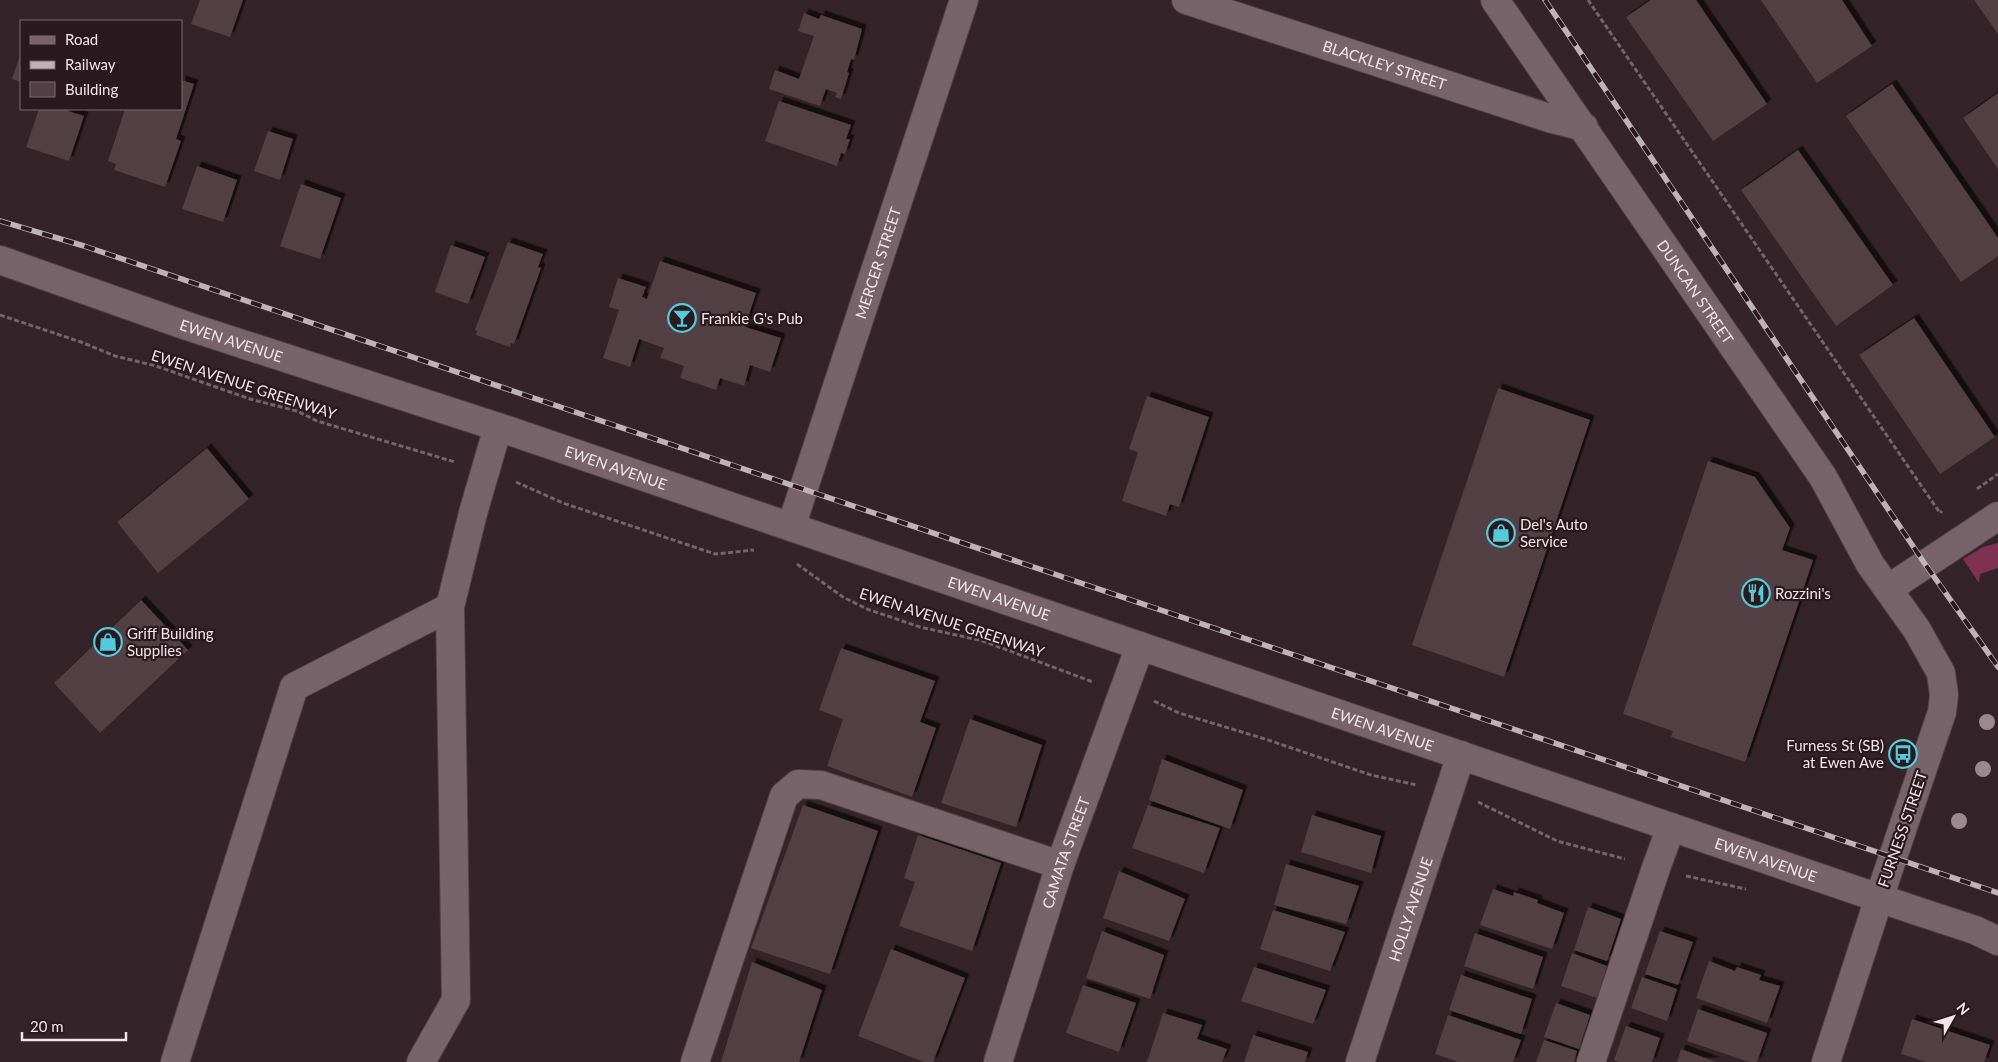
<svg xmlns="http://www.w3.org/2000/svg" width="1998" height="1062" viewBox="0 0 1998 1062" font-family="Lato,sans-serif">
<defs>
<filter id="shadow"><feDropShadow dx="4.5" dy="-4.5" stdDeviation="0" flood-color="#0009"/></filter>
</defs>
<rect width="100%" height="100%" fill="#342328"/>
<!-- green -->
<polygon fill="#7e3150" points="1998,543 1998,568 1980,574 1979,583 1963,559 1983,547"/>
<!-- building -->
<g fill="#523f45" filter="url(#shadow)">
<polygon points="200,0 243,0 230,37 191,24"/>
<polygon points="1651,0 1696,0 1767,104 1713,141 1626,17"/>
<polygon points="1761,0 1842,0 1872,46 1817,83"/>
<polygon points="1974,0 1998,0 1998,34"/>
<polygon points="804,13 819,19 821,15 862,29 854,60 851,59 847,72 849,73 841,99 835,97 837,93 826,89 820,106 769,89 775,70 799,79 814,36 798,31"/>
<polygon points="21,53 21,82 12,79"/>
<polygon points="181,80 194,84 176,139 181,141 165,187 114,170 116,164 108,161 125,109 181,109"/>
<polygon points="1892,84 1998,238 1998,256 1961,282 1846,116"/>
<polygon points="1998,93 1998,169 1963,118"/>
<polygon points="779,101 851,125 846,139 850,139 845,154 841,153 837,166 765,141"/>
<polygon points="39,109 69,109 68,111 84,116 69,161 26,147"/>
<polygon points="268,131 293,139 280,180 254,171"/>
<polygon points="1798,150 1893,285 1836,326 1741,190"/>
<polygon points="197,166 237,180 223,222 182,209"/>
<polygon points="301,184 341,198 320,259 280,246"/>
<polygon points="508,242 543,254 538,267 541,268 514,344 511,343 510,347 476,335 477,331 475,330"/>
<polygon points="451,245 485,257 468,304 435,292"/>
<polygon points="660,261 756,293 745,327 781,338 770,372 750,365 744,386 720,378 716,390 680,378 684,366 660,358 664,348 639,339 630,367 603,358 619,310 609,307 618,278 646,287 642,297 647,299"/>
<polygon points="1914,318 1995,437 1940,474 1859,355"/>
<polygon points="1498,388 1590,420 1504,677 1412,645"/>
<polygon points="1147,396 1209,417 1179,507 1170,504 1166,516 1122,501 1138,452 1129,449"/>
<polygon points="207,448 249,499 158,573 117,522"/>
<polygon points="1708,461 1755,477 1790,528 1782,550 1813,560 1745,762 1671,737 1673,731 1623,714"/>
<polygon points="141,600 188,650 100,733 54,683"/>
<polygon points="841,648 935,681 920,722 936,728 912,797 827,766 843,719 819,710"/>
<polygon points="970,719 1042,745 1016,827 941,803"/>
<polygon points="1162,759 1243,790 1230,829 1149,800"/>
<polygon points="803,805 878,831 830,974 751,948"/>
<polygon points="1148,805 1220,828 1204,873 1132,848"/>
<polygon points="1312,815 1381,836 1371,873 1301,852"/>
<polygon points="918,835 1001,863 972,951 899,926 915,882 904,878"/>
<polygon points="1286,864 1359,886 1346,924 1274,905"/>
<polygon points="1119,871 1185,899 1169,941 1103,918"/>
<polygon points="1493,889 1513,896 1514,892 1538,900 1537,903 1564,913 1552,949 1480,925"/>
<polygon points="1588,907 1621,919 1607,961 1574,950"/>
<polygon points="1273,910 1345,932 1330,971 1260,949"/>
<polygon points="1102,931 1164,955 1150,999 1086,978"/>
<polygon points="1660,931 1693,942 1678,985 1645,974"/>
<polygon points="1475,933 1543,957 1533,989 1464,966"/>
<polygon points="891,949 965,978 933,1062 924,1062 858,1036"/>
<polygon points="1572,953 1607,966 1597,998 1561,986"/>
<polygon points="1709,961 1735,971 1737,967 1761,975 1759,980 1780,986 1767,1023 1696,998"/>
<polygon points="752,962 822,990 799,1062 721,1062"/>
<polygon points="1254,967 1326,990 1313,1024 1241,1001"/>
<polygon points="1461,975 1532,999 1521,1034 1449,1010"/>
<polygon points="1642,977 1677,989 1667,1021 1631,1008"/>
<polygon points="1083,985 1136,1003 1119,1052 1066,1033"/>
<polygon points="1556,1003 1590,1015 1579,1049 1544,1037"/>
<polygon points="1698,1009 1767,1033 1757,1062 1749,1062 1687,1041"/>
<polygon points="1163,1013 1202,1025 1197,1039 1227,1049 1222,1062 1147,1062"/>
<polygon points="1448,1015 1521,1040 1513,1062 1458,1062 1435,1054"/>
<polygon points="1912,1019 1990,1045 1984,1062 1926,1062 1901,1054"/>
<polygon points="1626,1026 1660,1038 1652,1062 1619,1062 1614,1060"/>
<polygon points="1253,1035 1308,1052 1305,1062 1244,1062"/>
<polygon points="1544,1040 1577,1051 1574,1062 1536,1062"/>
<polygon points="1681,1049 1716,1062 1677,1062"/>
</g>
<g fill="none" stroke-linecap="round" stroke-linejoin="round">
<defs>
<g id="minor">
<path id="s1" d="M1186 0 1552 119 1584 127"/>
<path id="s2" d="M1495 0 1823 477 1870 564 1917 630 1941 673 1944 695 1942 712 1879 898 1826 1062"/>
<path id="s3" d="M0 260 187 326 498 427 1917 911 1975 930 1998 941"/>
<path id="s4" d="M791 527 964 0"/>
<polyline points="1888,589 1998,516"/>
<polyline points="175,1062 294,687 450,607 473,513 498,427"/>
<polyline points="421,1062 456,1000 450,607"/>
<polyline points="695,1062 784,796 798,784 821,785 1060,865"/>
<path id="s5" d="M998 1062 1060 865 1140 646"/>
<path id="s6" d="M1360 1062 1461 755"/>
<polyline points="1591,1062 1656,868 1671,827"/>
</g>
</defs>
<!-- minor casing -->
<use href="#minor" stroke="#4f4045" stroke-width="30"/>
<!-- path -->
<g stroke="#746569" stroke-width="3" stroke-dasharray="5 2.5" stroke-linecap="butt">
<polyline points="1588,0 1940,513 1942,511"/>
<polyline points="0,315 81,342 115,356 156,366 250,399 297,411 317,421 455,462"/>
<polyline points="516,482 563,503 715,554 754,550"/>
<polyline points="1977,489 1998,474"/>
<polyline points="797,564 843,597 867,609 920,627 983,641 1093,682"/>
<polyline points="1154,701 1179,713 1265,739 1371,775 1417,785"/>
<polyline points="1478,802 1557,841 1625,859"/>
<polyline points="1686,876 1746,889"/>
</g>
<!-- minor -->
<use href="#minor" stroke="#78636a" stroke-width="28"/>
<defs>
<g id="rail">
<polyline points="1545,0 1925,564 1998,667"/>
<polyline points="0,221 84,246 1998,893"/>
</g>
</defs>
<!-- rail casing -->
<use href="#rail" stroke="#c0b3b7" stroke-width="5.5"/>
<!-- rail -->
<use href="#rail" stroke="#2a191f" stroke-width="4" stroke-dasharray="11" stroke-linecap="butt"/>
</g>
<!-- trees -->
<g fill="#9e888f">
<circle cx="1987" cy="722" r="8"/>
<circle cx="1983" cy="769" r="8"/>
<circle cx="1959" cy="821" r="8"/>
</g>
<!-- icons -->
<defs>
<symbol id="bar-ring" viewBox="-11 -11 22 22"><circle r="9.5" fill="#2a191f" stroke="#53cbdb" stroke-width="1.5"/><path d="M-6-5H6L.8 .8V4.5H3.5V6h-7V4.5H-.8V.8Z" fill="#53cbdb"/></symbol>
<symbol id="shop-ring" viewBox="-11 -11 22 22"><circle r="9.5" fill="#2a191f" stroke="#53cbdb" stroke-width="1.5"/><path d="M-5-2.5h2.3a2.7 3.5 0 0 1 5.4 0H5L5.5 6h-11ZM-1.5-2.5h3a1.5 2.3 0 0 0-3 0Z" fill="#53cbdb"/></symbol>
<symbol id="restaurant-ring" viewBox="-11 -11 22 22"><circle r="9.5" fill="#2a191f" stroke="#53cbdb" stroke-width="1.5"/><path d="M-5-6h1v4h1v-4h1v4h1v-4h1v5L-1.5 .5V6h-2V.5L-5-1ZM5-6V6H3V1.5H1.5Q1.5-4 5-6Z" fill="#53cbdb"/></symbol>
<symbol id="bus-ring" viewBox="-11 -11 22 22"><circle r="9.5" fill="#2a191f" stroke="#53cbdb" stroke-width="1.5"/><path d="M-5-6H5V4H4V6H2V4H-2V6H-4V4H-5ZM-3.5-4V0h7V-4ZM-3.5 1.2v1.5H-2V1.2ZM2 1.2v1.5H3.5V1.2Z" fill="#53cbdb"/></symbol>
</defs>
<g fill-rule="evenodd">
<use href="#bar-ring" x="666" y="302" width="32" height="32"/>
<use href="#shop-ring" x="1485" y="517" width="32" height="32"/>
<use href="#restaurant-ring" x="1740" y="577" width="32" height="32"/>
<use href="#shop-ring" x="92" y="626" width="32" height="32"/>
<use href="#bus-ring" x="1887" y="738" width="32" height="32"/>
</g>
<g text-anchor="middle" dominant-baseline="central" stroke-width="4.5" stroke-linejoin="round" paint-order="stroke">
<!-- street labels -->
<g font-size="15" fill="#f2e6ea" stroke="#2a191f">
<text stroke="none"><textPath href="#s1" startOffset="209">BLACKLEY STREET</textPath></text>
<text stroke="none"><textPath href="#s4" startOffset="278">MERCER STREET</textPath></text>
<text stroke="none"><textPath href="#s2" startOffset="354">DUNCAN STREET</textPath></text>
<text stroke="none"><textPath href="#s3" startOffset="245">EWEN AVENUE</textPath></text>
<text transform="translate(244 384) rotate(18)">EWEN AVENUE GREENWAY</text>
<text stroke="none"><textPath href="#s3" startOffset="650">EWEN AVENUE</textPath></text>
<text stroke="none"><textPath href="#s3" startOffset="1055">EWEN AVENUE</textPath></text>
<text transform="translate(952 622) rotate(18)">EWEN AVENUE GREENWAY</text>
<text stroke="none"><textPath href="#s3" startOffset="1460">EWEN AVENUE</textPath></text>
<text transform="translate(1902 829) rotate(-71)">FURNESS STREET</text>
<text stroke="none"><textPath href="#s5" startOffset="220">CAMATA STREET</textPath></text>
<text stroke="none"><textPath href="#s3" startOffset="1865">EWEN AVENUE</textPath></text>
<text stroke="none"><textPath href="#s6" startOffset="161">HOLLY AVENUE</textPath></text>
</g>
<!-- poi labels -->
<g font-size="15" fill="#f2e6ea" stroke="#2a191f" text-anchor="start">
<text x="701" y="318">Frankie G's Pub</text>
<text x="1520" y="524">Del's Auto<tspan x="1520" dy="17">Service</tspan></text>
<text x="1775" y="593">Rozzini's</text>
<text x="127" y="633">Griff Building<tspan x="127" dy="17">Supplies</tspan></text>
<text x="1884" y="745" text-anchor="end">Furness St (SB)<tspan x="1884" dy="17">at Ewen Ave</tspan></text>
</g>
</g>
<!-- legend -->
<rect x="20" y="20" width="162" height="90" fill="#2a191f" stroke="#7a6b70"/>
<rect x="30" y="36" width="25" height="8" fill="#78636a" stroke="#7a6b70"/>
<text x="65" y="45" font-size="15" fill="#f2e6ea">Road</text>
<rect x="30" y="61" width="25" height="8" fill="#c0b3b7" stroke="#7a6b70"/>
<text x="65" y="70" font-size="15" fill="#f2e6ea">Railway</text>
<rect x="30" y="82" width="25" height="15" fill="#523f45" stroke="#7a6b70"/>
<text x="65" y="95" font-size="15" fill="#f2e6ea">Building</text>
<!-- north arrow -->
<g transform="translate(1953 1017) rotate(51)" stroke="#2a191f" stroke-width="4" paint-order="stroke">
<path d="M0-4L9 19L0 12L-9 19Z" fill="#f2e6ea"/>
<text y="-8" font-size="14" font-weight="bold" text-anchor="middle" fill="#f2e6ea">N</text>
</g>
<!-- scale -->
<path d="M22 1032v8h104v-8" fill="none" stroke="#f2e6ea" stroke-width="2.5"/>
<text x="30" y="1032" font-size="15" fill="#f2e6ea" stroke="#2a191f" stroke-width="4" paint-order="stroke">20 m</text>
</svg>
